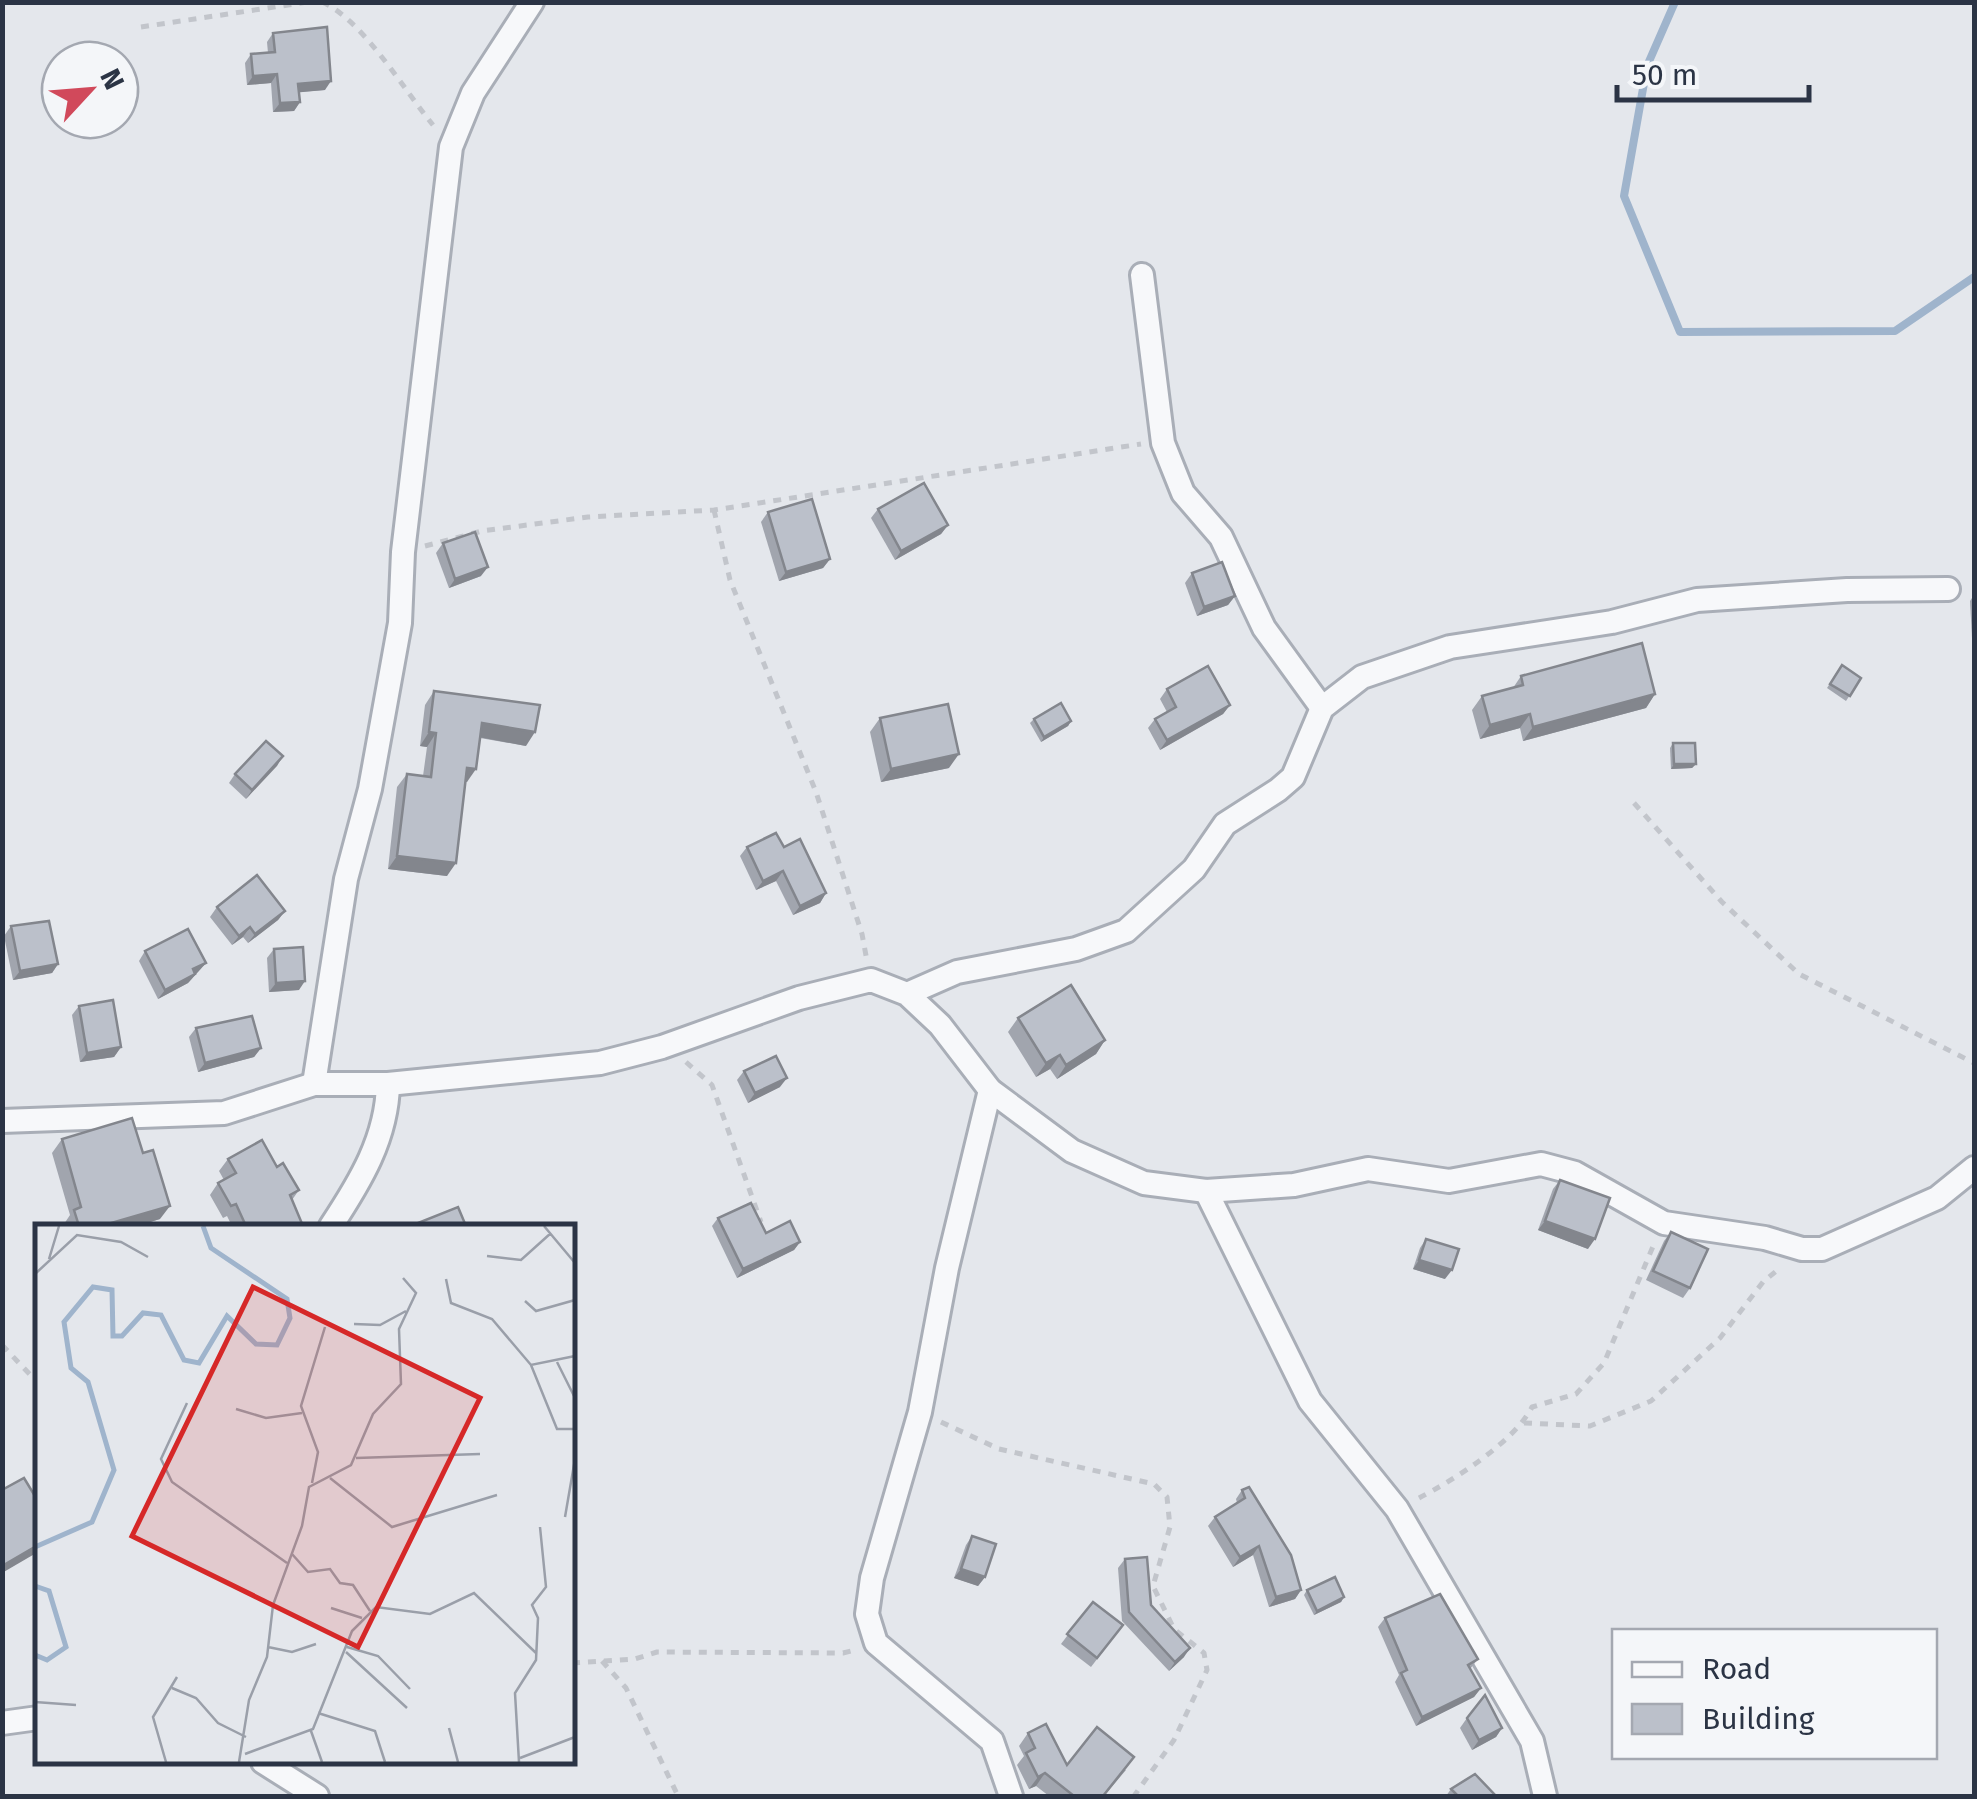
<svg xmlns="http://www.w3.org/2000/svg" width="1977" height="1799" viewBox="0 0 1977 1799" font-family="'Fira Sans',sans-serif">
<rect width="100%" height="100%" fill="#e4e7ec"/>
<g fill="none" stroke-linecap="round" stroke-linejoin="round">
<!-- stream -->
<polyline stroke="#9fb4cc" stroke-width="8" points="1675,2 1647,66 1624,196 1680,332 1895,331 1974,277"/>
<defs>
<g id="minor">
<polyline points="1142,275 1163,443 1183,493 1221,537 1264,628 1322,708"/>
<polyline points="907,994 957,972 1076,949 1126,931 1194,869 1225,824 1278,790 1293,777 1322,708 1362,677 1450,647 1612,622 1697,600 1847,590 1948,589"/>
<polyline points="314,1084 346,879 370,789 400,623 403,552 451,147 473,93 532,2"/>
<polyline points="990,1090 947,1268 920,1412 872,1578 867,1614 876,1643 992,1741 1011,1796"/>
<polyline points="2,1121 224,1113 314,1084 388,1084 600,1063 662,1047 799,998 871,980 907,994 940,1025 990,1090 1072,1151 1144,1183 1206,1191 1294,1185 1368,1169 1449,1181 1541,1164 1575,1173 1664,1223 1765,1238 1802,1249 1822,1249 1937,1198 1974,1168"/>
<polyline points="1206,1191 1310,1401 1397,1509 1532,1741 1545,1796"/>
<path d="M331 1226C360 1182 387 1138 388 1084"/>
<polyline points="2,1723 38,1718"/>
<polyline points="263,1762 317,1796"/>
</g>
</defs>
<!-- minor casing -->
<use href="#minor" stroke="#a9aeb7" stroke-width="28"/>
<!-- path -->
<g stroke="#c2c5cb" stroke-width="5" stroke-dasharray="8 8" stroke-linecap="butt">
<path d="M322 2C362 19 404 90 433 125"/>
<polyline points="141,27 308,2"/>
<polyline points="714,510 730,580 816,792 862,934 867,961"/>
<polyline points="425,546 482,531 588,517 714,510 1141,444"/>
<polyline points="1634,803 1722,902 1799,974 1974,1063"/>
<polyline points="686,1062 712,1085 761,1222"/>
<polyline points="2,1345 38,1383"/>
<polyline points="941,1422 999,1449 1154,1484 1167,1497 1170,1527 1153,1586 1174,1629 1204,1653 1207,1670 1174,1740 1134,1796"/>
<polyline points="1524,1423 1590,1426 1651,1401 1720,1338 1763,1282 1780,1268"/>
<path d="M1419 1498C1454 1480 1514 1442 1532 1407L1576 1394 1604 1363 1654 1244"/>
<polyline points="602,1661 626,1688 678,1796"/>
<polyline points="572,1663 635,1659 657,1652 843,1653 855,1650"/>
</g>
<!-- minor -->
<use href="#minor" stroke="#f7f8fa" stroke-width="22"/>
</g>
<!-- wall -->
<g fill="#a1a5ae">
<polygon points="273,33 325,90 299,92 300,102 294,111 273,112 271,83 247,85 245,63 251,54 268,53 267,42"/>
<polygon points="878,509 948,525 941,534 895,560 871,518"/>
<polygon points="768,512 830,559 823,568 779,581 761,522"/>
<polygon points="443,543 481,576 449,588 436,553"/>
<polygon points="1192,573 1235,596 1228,605 1197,616 1185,583"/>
<polygon points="1974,595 1974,675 1970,601"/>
<polygon points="1842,665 1861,678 1846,701 1827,688"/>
<polygon points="1521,676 1655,694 1646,708 1523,741 1520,728 1480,739 1472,710 1482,696 1513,688"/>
<polygon points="1167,689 1230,705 1223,714 1160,750 1148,728 1155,719 1167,712 1160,699"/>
<polygon points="434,691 526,746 480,738 467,782 466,782 447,876 388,869 397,787 407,774 423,776 427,747 420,746 425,705"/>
<polygon points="880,718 949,768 881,782 870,732"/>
<polygon points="1034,719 1071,721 1068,726 1041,742 1030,723"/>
<polygon points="1673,743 1696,764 1692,768 1671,769 1670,748"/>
<polygon points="283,756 246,799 229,783 235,774"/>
<polygon points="747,847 784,847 826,893 820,903 793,915 776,881 756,890 740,856"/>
<polygon points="217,907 285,911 278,920 248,943 243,937 232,945 210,917"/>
<polygon points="11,926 58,964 52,973 13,980 4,936"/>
<polygon points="274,949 299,990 269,992 267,958"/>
<polygon points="145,951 206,963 188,983 158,999 139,961"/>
<polygon points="79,1006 121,1047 114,1057 80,1062 72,1015"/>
<polygon points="1018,1018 1105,1040 1096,1054 1057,1079 1050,1069 1036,1077 1008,1032"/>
<polygon points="196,1028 261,1048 254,1057 198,1072 189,1037"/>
<polygon points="744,1071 780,1087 748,1103 737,1080"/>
<polygon points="62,1139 143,1153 160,1219 137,1226 65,1226 64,1224 70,1215 52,1153"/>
<polygon points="228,1159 277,1167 299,1190 292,1200 303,1226 232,1226 227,1216 223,1218 210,1195 218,1183 224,1180 219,1171"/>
<polygon points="1560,1180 1588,1249 1538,1230 1553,1189"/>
<polygon points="718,1218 766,1233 800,1242 794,1250 737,1278 712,1226"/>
<polygon points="1671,1232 1690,1288 1683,1298 1646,1280 1664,1241"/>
<polygon points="1426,1239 1445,1279 1413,1269 1420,1248"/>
<polygon points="1242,1490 1301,1590 1295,1599 1269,1607 1253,1555 1233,1567 1208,1526 1215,1517 1237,1503 1236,1499"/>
<polygon points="972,1536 985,1577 978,1586 954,1578 966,1545"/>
<polygon points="1125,1559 1151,1605 1184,1657 1169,1671 1122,1621 1118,1568"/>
<polygon points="1307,1590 1344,1597 1341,1602 1314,1615 1304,1595"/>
<polygon points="1093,1602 1123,1625 1091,1667 1061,1644"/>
<polygon points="1385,1618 1478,1659 1470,1669 1481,1688 1474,1697 1416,1726 1395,1682 1399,1675 1378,1627"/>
<polygon points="1467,1718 1502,1728 1496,1737 1472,1750 1460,1728"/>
<polygon points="1028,1733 1067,1765 1126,1770 1104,1796 1049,1796 1036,1786 1029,1789 1017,1765 1024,1756 1019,1746"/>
<polygon points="1451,1789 1496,1796 1446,1796"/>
</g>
<!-- shaded-wall -->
<g fill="#83868d">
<polygon points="277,74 271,83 247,85 253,76"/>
<polygon points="331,81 325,90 292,93 298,84"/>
<polygon points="300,102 294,111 273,112 280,103"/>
<polygon points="948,525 941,534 895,560 901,551"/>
<polygon points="830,559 823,568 779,581 786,572"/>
<polygon points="488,567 481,576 449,588 455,579"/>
<polygon points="1235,596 1228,605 1197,616 1204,607"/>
<polygon points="1655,694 1646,708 1523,741 1533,727"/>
<polygon points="1230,705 1223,714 1160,750 1167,740"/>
<polygon points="1530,714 1520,728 1480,739 1490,725"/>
<polygon points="1071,721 1068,726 1041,742 1044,737"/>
<polygon points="482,723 535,732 526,746 473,736"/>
<polygon points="429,732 436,733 427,747 420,746"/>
<polygon points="959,754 949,768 881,782 891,769"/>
<polygon points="283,756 277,766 246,799 252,790"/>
<polygon points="1674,764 1696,764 1692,768 1671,769"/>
<polygon points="467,768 476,769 467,782 458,781"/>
<polygon points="397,856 456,863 447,876 388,869"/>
<polygon points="783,871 776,881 756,890 763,881"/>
<polygon points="826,893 820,903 793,915 800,906"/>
<polygon points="285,911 278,920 248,943 255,934"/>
<polygon points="250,927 243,937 232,945 239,936"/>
<polygon points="206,963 188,983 158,999 165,990 193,969"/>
<polygon points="58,964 52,973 13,980 20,971"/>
<polygon points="305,981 299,990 269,992 276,983"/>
<polygon points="1105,1040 1096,1054 1057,1079 1066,1065"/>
<polygon points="121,1047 114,1057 80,1062 87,1053"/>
<polygon points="261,1048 254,1057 198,1072 205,1063"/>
<polygon points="1060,1055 1050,1069 1036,1077 1046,1063"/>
<polygon points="787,1078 780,1087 748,1103 755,1093"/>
<polygon points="170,1206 160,1219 137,1226 101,1226"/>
<polygon points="1545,1221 1595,1239 1588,1249 1538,1230"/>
<polygon points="800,1242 794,1250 737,1278 743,1269"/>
<polygon points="1419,1260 1452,1270 1445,1279 1413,1269"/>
<polygon points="38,1545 38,1552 2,1573 2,1566"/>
<polygon points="1259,1546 1253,1555 1233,1567 1240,1557"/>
<polygon points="961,1569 985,1577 978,1586 954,1578"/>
<polygon points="1301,1590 1295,1599 1269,1607 1276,1597"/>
<polygon points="1344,1597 1341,1602 1314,1615 1317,1611"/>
<polygon points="1190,1648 1184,1657 1169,1671 1175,1662"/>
<polygon points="1481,1688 1474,1697 1416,1726 1422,1717"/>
<polygon points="1502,1728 1496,1737 1472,1750 1479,1740"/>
<polygon points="1045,1773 1036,1786 1029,1789 1038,1777"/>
</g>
<!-- building -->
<g fill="#bbc0ca" stroke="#83868d" stroke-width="2.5">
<polygon points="327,27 331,81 298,84 300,102 280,103 277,74 253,76 251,54 275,52 273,33"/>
<polygon points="924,483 948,525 901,551 878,509"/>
<polygon points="812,499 830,559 786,572 768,512"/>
<polygon points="475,532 488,567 455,579 443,543"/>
<polygon points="1222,562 1235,596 1204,607 1192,573"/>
<polygon points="1642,643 1655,694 1533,727 1530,714 1490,725 1482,696 1523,685 1521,676"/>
<polygon points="1842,665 1861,678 1850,696 1830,684"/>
<polygon points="1208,666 1230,705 1167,740 1155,719 1176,707 1167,689"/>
<polygon points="434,691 540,705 535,732 482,723 476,769 467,768 456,863 397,856 407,774 431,777 436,733 429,732"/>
<polygon points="1061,703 1071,721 1044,737 1034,719"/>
<polygon points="948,704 959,754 891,769 880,718"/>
<polygon points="266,741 283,756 252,790 235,774"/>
<polygon points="1673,743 1695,743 1696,764 1674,764"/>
<polygon points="776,833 784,847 800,839 826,893 800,906 783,871 763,881 747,847"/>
<polygon points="257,875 285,911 255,934 250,927 239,936 217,907"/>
<polygon points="49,921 58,964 20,971 11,926"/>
<polygon points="188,929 206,963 193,969 195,974 165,990 145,951"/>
<polygon points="303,947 305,981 276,983 274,949"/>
<polygon points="1071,985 1105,1040 1066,1065 1060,1055 1046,1063 1018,1018"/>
<polygon points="113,1000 121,1047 87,1053 79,1006"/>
<polygon points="252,1016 261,1048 205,1063 196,1028"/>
<polygon points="776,1056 787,1078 755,1093 744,1071"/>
<polygon points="132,1118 143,1153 153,1150 170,1206 101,1226 79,1226 74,1210 81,1207 62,1139"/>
<polygon points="262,1140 277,1167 283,1163 299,1190 290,1195 303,1226 246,1226 236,1204 231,1206 218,1183 236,1173 228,1159"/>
<polygon points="1560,1180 1610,1198 1595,1239 1545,1221"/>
<polygon points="751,1203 766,1233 790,1221 800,1242 743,1269 718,1218"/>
<polygon points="458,1207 466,1226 419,1226 418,1223"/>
<polygon points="1671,1232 1708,1249 1690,1288 1653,1271"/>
<polygon points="1426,1239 1459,1249 1452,1270 1419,1260"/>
<polygon points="24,1478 38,1501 38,1545 2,1566 2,1490"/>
<polygon points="1249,1487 1291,1555 1301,1590 1276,1597 1259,1546 1240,1557 1215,1517 1245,1498 1242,1490"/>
<polygon points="972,1536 996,1544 985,1577 961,1569"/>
<polygon points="1147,1557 1151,1605 1190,1648 1175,1662 1129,1612 1125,1559"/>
<polygon points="1335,1577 1344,1597 1317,1611 1307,1590"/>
<polygon points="1440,1594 1478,1659 1468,1665 1481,1688 1422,1717 1401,1673 1407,1670 1385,1618"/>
<polygon points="1093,1602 1123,1625 1097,1658 1067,1634"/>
<polygon points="1485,1695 1502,1728 1479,1740 1467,1718"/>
<polygon points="1046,1724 1067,1765 1097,1727 1134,1757 1103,1796 1074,1796 1045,1773 1038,1777 1026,1753 1035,1748 1028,1733"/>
<polygon points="1475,1774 1496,1796 1458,1796 1451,1789"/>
</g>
<!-- overview -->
<g transform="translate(35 1224)">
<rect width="540" height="540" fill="#e4e7ec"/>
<path fill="none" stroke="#9fb4cc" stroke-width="5" d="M0 323 57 298 79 246 53 158 36 144 29 98 58 63 77 66 78 112H87L108 89 126 91 149 136 164 139 192 92 221 120 242 121 255 94 252 75 176 24 168 2M0 362 14 367 31 423 12 436 0 431"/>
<path fill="none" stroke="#9a9fa9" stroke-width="2.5" d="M509 2 540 39M452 32 486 36 516 9M14 35 24 2M0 50 42 11 86 18 113 33M411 55 416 79 457 95 496 141 540 132M490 77 501 87 540 76M319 100 345 101 371 87M522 138 540 174M496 141 522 205H540M152 179 126 235 137 258 252 339M201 185 231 194 267 189M321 234 445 230M295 254 357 303 462 271M277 259 283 228 266 182 290 103M530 293 540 235M257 330 273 348 295 345 305 359 318 361 335 387M296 384 327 394M233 423 257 428 281 420M312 423 343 432 375 465M311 428 372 484M137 464 161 474 183 499 211 513M0 478 41 481M283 489 340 507 350 538M414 504 423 538M276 507 287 538M210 530 278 505 317 407 341 383 395 390 439 369 501 429M485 534 540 513M131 538 118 493 142 453M204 538 214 476 232 433 238 381 267 302 274 263 316 241 338 190 366 160 364 105 381 69 368 54M484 538 480 469 501 436 503 394 497 381 511 363 505 303"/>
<path fill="#d62828" fill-opacity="0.15" stroke="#d62828" stroke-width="5" d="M218 63 445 174 323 423 97 312Z"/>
<rect width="540" height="540" fill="none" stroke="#2b3445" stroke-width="5"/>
</g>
<!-- border -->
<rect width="1977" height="1799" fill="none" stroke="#2b3445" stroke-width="10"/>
<!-- legend -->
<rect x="1612" y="1629" width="325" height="130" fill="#f4f6f9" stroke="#a4a8b1" stroke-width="2.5"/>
<rect x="1632" y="1662" width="50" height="15" fill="#f7f8fa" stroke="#a4a8b1" stroke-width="2.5"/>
<text x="1702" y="1679" font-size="30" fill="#2b3445">Road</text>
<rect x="1632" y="1704" width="50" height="30" fill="#bbc0ca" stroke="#a4a8b1" stroke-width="2.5"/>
<text x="1702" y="1729" font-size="30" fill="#2b3445">Building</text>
<!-- north arrow -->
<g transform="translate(90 90) rotate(64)"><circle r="48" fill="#f4f6f9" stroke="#a4a8b1" stroke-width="2.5"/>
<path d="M0-8L18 38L0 25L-18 38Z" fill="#d1495b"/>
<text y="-15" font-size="28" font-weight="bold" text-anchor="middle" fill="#2b3445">N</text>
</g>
<!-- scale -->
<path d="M1617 85v15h192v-15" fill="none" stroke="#2b3445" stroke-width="5"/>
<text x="1632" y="85" font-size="30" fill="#2b3445" stroke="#f4f6f9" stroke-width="8" paint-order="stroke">50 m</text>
</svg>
